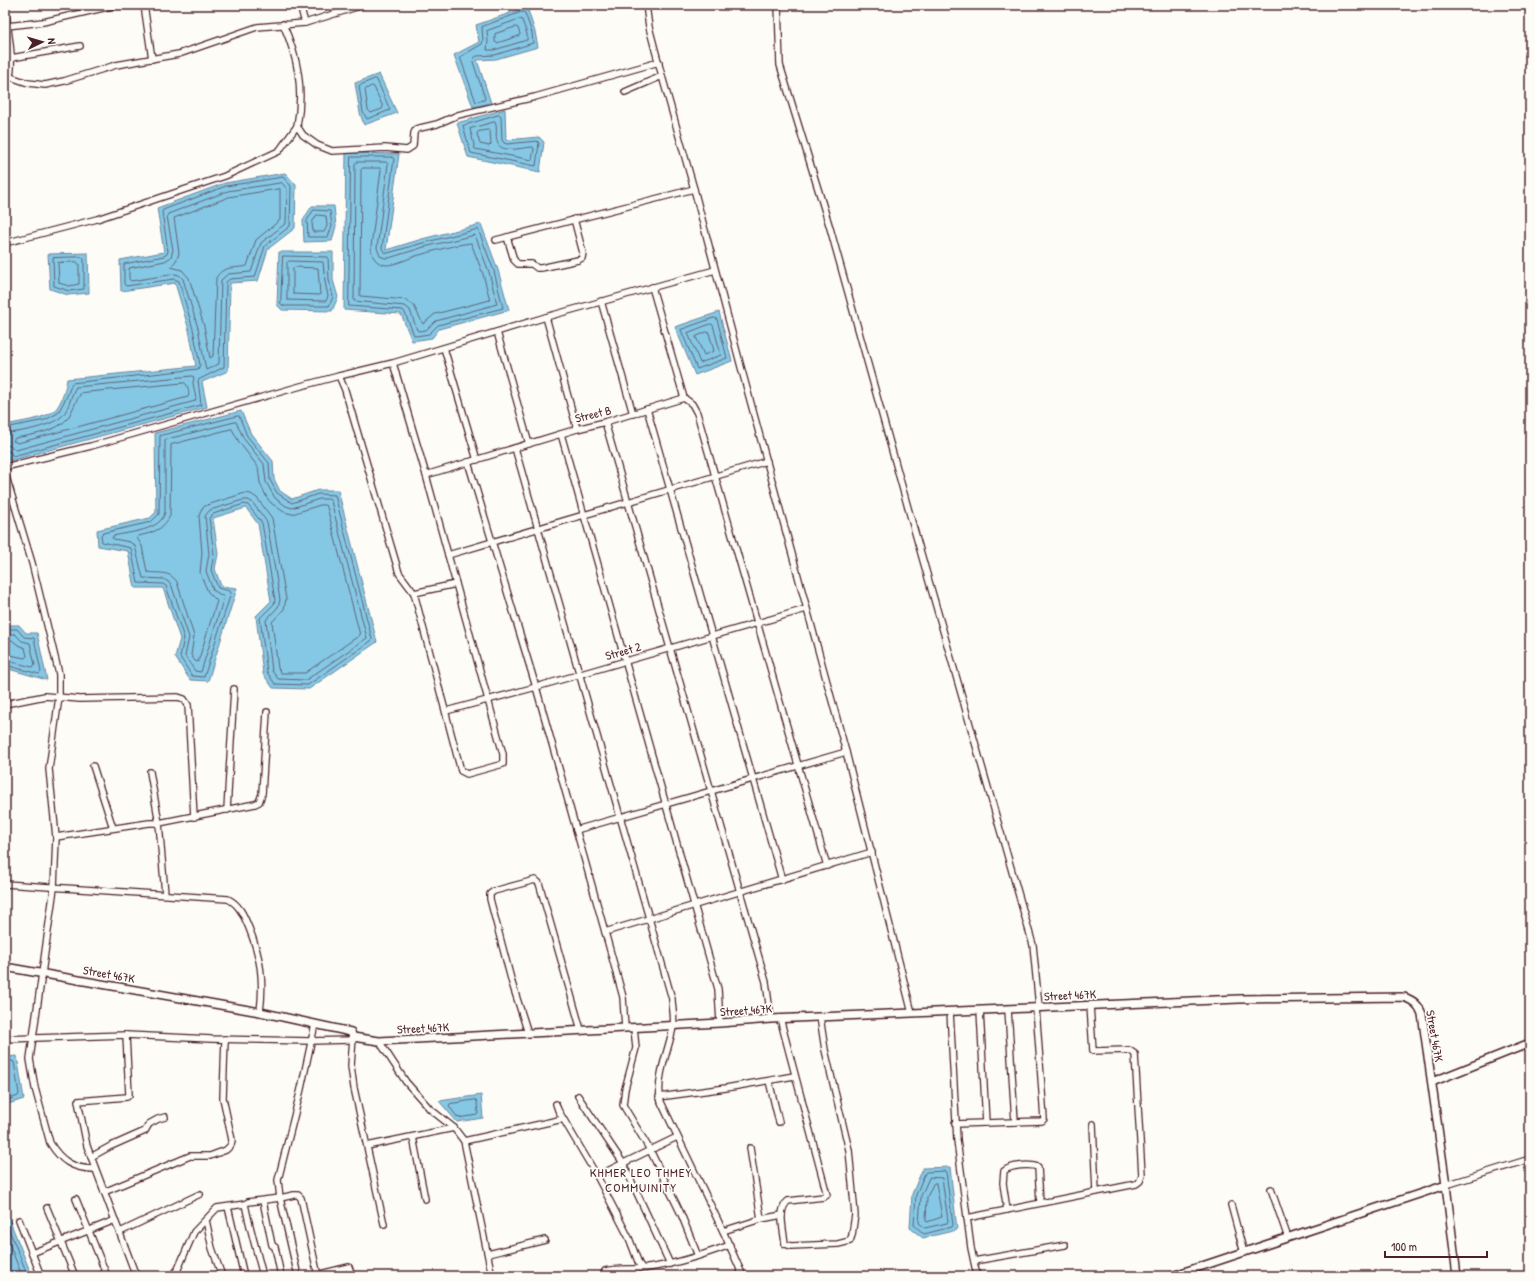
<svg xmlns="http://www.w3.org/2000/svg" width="1535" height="1281" viewBox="0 0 1535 1281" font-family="'Patrick Hand',sans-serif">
<rect width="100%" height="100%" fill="#fdfcf7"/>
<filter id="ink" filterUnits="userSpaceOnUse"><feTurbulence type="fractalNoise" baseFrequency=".025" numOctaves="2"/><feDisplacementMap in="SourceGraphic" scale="8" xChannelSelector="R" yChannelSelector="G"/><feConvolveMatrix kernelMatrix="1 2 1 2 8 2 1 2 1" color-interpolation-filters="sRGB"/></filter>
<g filter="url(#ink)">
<!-- water -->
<g fill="#84c8e5" stroke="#6d849b">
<polygon points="527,7 535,32 538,47 496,59 477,60 491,103 473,107 454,55 479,42 476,25"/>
<polygon points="379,74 397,113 364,125 360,113 355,83"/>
<polygon points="505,109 506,140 539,137 544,142 540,172 468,157 457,123"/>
<polygon points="346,153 399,154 386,250 422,239 481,224 498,270 509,310 439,329 432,338 412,341 401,314 344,310"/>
<path d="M285 173 296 185 295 228 268 249 258 281 230 283 228 371 202 382 207 407 9 461 5 449V425C18 422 47 419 56 409 63 400 65 389 67 379L196 366 189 330 175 283 121 291 120 260 164 252 157 208 225 183Z"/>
<polygon points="312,206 334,206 336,226 332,241 304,242 303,220"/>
<polygon points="279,252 333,252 333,280 338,297 332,311 282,310 277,305"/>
<polygon points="88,253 89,293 68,295 50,289 48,254"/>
<polygon points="719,312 732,361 695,375 675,327"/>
<polygon points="241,411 251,434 273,461 274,479 280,491 292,499 318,490 338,490 377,642 309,689 273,688 263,674 256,616 271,601 258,524 246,508 213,518 218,554 215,569 221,586 237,588 208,681 190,680 175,657 180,639 163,588 135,588 128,551 98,546 97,530 150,518 156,512 155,433"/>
<polygon points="5,625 19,625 26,633 37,633 47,680 5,668"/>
<polygon points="17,1056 24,1099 5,1105 5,1057"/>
<polygon points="481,1095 483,1118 457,1122 439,1101"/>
<polygon points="950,1167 957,1230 923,1238 910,1228 912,1194 923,1168"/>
<polygon points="5,1209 32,1276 5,1276"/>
</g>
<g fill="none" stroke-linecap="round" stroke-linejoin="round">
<!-- shore -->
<g stroke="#616375" stroke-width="1">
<polygon points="522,12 525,13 532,33 533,43 495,55 477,56 474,58 473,62 485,98 484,100 476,102 460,57 482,44 483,41 482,27"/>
<polygon points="520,19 522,20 527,34 527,40 494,50 487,50 488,41 487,31"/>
<polygon points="516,27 518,28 520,34 519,36 497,43 495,42 495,34"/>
<polygon points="375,79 377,80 390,110 367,119 363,112 359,86"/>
<polygon points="372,86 374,87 383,107 382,109 371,113 368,110 365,90"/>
<polygon points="499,115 501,117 502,140 504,143 507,144 537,141 539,143 536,166 471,153 463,126"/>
<path d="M495 122C498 128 495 135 497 141 500 155 523 147 533 147L534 149 532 160 475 149 470 129Z"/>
<polygon points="488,130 490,131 491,144 489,146 480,144 477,134 478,132"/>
<polygon points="351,157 392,157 394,159 382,248 384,252 388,253 423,243 478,229 494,271 503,308 438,325 429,334 416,336 414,335 405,313 403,310 349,306"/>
<polygon points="357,162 386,162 388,164 377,248 380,256 385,258 389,258 424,247 475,235 489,272 497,304 436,321 426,330 419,331 417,330 410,310 405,306 354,301 355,164"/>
<path d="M363 168H380L381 170 371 247C371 256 376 264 386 265 395 265 407 259 416 256 434 251 453 245 471 243L483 274 490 300 435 314 423 324 414 306 407 300 360 296 361 170Z"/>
<polygon points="282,183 287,189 286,223 261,243 251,272 228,274 221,280 219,364 206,370 198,328 183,279 179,275 175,274 131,281 129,279 129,268 165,261 171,257 173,250 167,216 168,214 228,191"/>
<path d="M280 189V220L256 240 247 266C235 269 223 265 216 278L213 356 210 358 204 326 189 278 182 270 171 267 177 259 179 253 174 218 229 197Z"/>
<polygon points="314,210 330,211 332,226 328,237 308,237 307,221"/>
<polygon points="317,215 326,216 327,226 324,232 313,232 312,223"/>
<polygon points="283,256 328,257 329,280 333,297 329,306 284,306 281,304"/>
<polygon points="82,257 84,259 84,289 69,291 54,286 53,258"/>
<polygon points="289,261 323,262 325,282 328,296 326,301 287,300 287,263"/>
<polygon points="77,262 79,264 79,284 69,286 59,283 58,263"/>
<polygon points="295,267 318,268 320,295 293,294 293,269"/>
<polygon points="714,318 717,319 727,358 697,369 681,330"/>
<polygon points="711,324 713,325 721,355 700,363 688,333"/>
<polygon points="707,332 709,333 714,351 704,355 696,337"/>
<path d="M185 383C188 385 190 394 188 397L18 443 13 441 15 438C31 435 57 432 68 418 73 410 76 400 81 393Z"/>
<polygon points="239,416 247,436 269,463 270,480 277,493 292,503 318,494 335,495 372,639 371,641 308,685 275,684 267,672 260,618 274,604 275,600 262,523 248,505 244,504 213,514 209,518 214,554 211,570 218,588 230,591 231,593 204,677 192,676 180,657 184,638 166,586 163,584 138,583 131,548 102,542 101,535 103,533 151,522 159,514 160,436"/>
<path d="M236 422 244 439 264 464 266 482 275 498 286 506 292 508 319 499H329L331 501 367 638 306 680 278 679 272 671 266 620 278 607 280 600 267 522 252 502 248 500H243L210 510 205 516 209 554 206 571 213 590 224 597 201 672 195 671 185 656 189 637 171 584 164 579 143 578 135 546 130 542 114 539 112 538 113 536C129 532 161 531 165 512V440Z"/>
<polyline points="5,428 45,420 58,413 67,396 72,383 198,369 200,365 193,329 179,281 174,279 126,286 124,284 124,264 164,256 167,254 168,251 162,212 163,210 226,186 283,177 291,186 290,226 265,246 255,277 230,279 226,282 224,367 198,380 201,405 13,456 9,451 5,450"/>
<path d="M232 429 239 442 258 467 260 483 267 498 271 503 284 512 292 514 320 505H325L327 507 360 635 305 673H281L278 668 272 622 284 609 286 599 272 518 257 498 251 494 245 493 207 505 202 508 199 516 202 553 200 573 208 592 217 601 198 662 195 661 191 655 194 636 177 582C169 570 159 574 147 572L142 546 137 538 138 536C152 533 163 530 170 516L171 445Z"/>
<path d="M5 433C19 433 52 426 62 416 70 408 70 396 76 387L192 376 194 377 193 383 196 399 195 401 16 450 10 446 5 445"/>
<polyline points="5,629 17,629 24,637 34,638 41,672 39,674 5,665"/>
<polyline points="5,634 15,634 22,641 30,643 35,665 32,667 5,660"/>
<polyline points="5,640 12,640 18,645 25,648 27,656 25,658 5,654"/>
<polyline points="5,1061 12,1061 14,1062 19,1094 18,1096 5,1101"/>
<polygon points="476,1100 477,1102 478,1113 477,1115 458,1118 449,1106 450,1104"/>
<polygon points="927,1172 945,1171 946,1172 953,1225 952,1227 924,1234 914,1225 916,1195 925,1173"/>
<polygon points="930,1177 942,1178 948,1221 947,1223 925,1228 919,1223 921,1196"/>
<polygon points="936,1183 942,1217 927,1222 926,1220 927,1197 933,1184"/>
<polyline points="5,1220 28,1276"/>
<polyline points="5,1233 22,1276"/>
</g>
<defs>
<g id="minor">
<polyline points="144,5 152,59"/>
<polyline points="300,5 305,23"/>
<polyline points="646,5 649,27 662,76 694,189 741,367 846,752 912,1013"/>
<polyline points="778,5 780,65 830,228 910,515 1033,945 1039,1007"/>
<path d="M5 7C7 26 14 58 10 76"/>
<path d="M283 24C298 58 304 89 297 126L303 135 317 145 332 151 385 148 407 150 413 146 414 133 416 129 437 124 458 115 535 97 659 62"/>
<polyline points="7,26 43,22 116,5"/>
<polyline points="11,58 80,46"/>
<polyline points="5,75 28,83 45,85 64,81 116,65 179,54 257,27 305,23 363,5"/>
<polyline points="625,92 662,76"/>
<polyline points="507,237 514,260 518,264 532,264 537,268 541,268 578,260 582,258 583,253 574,219"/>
<polyline points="496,240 694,189"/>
<polyline points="5,243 97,219 225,176 279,151 297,126"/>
<polyline points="652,287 684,398"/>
<polyline points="601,301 633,414"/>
<polyline points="546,317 577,429"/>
<polyline points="497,332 529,444"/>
<polyline points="444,348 477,460"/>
<polyline points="393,363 426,475 503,754 503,764 467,774 461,771 414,593 399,573 345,390 339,376 393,363 546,317 715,270"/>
<polyline points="684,398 692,404 697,413 827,866"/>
<polyline points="647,409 782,880"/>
<polyline points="605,422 766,982 771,1019"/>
<polyline points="561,434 718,989 720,1023"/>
<path d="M515 448 672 999C672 1007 675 1018 673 1027 669 1050 655 1078 661 1102L723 1231 743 1276"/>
<polyline points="468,462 536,687 605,932 623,997 625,1028"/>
<polyline points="5,467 91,446 301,386 339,376"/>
<path d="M5 473 32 563 59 674V697L49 769 56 837 54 888 30 1059 35 1088 50 1143C61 1161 73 1169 95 1169"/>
<polyline points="426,475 577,429 605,422 684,398"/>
<polyline points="448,555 767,461"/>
<polyline points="414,593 456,584"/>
<polyline points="5,704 45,696 80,699 178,697 184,699 188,705 194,817"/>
<polyline points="446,711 536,687 806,609"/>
<polyline points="93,766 113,828"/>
<polyline points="227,810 234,689"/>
<polyline points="576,830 846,752"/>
<polyline points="56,837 149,823 159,823 150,772"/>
<path d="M5 884 228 899C240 905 244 916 249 928 261 958 264 980 260 1012"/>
<polyline points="165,894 159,823 255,804 259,802 262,794 267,712"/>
<polyline points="605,932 872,852"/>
<polyline points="1090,1005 1093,1051 1129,1050 1135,1054 1142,1175 1140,1181 1136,1184 1096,1192 1093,1124"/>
<polyline points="1008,1009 1015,1122"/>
<polyline points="980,1010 986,1123"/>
<polyline points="950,1011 957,1140 971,1248 977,1276"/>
<path d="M780 1018 827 1195 824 1197 788 1201C777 1210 784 1231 785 1244L791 1246 838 1244 850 1241 852 1235 855 1215 849 1150 825 1050 820 1017"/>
<polyline points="634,1028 636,1048 625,1089 623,1105 650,1150 681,1214 698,1256"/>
<polyline points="528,1033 512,983 490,899 490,894 494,891 535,880 539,883 581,1030"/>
<polyline points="126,1035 129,1095 127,1097 78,1101 87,1146 136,1276"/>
<polyline points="353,1037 351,1066 354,1088 384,1224"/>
<polyline points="5,1039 126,1035 211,1039 311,1041 350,1040 353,1037"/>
<polyline points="379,1041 406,1082 430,1109 454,1128 464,1141 492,1276"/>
<polyline points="769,1081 779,1122"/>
<polyline points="578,1096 623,1163 670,1264"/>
<polyline points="659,1097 726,1088 794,1076"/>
<polyline points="556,1104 558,1110 597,1176 629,1238 639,1264 642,1268"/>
<polyline points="955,1124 1042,1121 1044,1119 1036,1007"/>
<polyline points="413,1137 425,1199"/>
<polyline points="464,1141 563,1119"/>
<polyline points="367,1146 454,1128"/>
<polyline points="91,1157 109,1147 145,1131 149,1124 158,1119 165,1117"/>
<polyline points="597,1176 677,1137"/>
<polyline points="1446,1185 1530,1159"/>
<polyline points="1271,1189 1288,1238"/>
<polyline points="104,1192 190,1156 210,1156 226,1150 231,1145 232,1140 223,1098 225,1039"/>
<polyline points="76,1199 107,1276"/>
<polyline points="263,1201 272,1245 275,1247 281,1276"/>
<path d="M245 1204C250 1229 257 1252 263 1276"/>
<polyline points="1231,1205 1244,1253"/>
<polyline points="228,1207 244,1276"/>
<polyline points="47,1208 75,1276"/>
<path d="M1007 1210 1003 1183 1004 1171C1011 1165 1030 1164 1038 1167L1040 1203"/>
<polyline points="967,1218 1096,1192"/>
<polyline points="761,1219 782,1215"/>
<polyline points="19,1220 41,1276"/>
<polyline points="206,1220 212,1248 222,1276"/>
<polyline points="723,1231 761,1219 750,1148"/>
<polyline points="120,1232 200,1194"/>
<polyline points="32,1253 115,1220"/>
<polyline points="488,1254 545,1240"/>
<polyline points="974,1261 1065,1245"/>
<polyline points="172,1276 178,1269 194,1232 217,1208 245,1204 248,1202 280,1198 294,1195 298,1195 301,1198 318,1276"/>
<polyline points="298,1276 280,1198 278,1180 301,1089 315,1024"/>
<polyline points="312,1276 349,1267 352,1276"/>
<path d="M603 1276 605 1271C619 1268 634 1270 648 1268 676 1264 703 1255 730 1245"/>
</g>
<g id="tertiary">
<path d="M5 967 260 1012 351 1032 353 1037 379 1041 720 1023 771 1019 1239 999 1404 997C1414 1001 1418 1004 1422 1014L1446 1185 1457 1276"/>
<polyline points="1432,1082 1530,1043"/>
<polyline points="1172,1276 1446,1185"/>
</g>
</defs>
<!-- minor casing -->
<use href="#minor" stroke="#4a1f2b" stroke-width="8"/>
<!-- tertiary casing -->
<use href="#tertiary" stroke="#4a1f2b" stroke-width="10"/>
<!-- minor -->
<use href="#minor" stroke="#fdfcf7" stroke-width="5.5"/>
<!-- tertiary -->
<use href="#tertiary" stroke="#fdfcf7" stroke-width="7"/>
</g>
</g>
<g text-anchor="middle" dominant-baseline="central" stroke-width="3.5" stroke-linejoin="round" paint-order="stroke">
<!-- street labels -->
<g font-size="12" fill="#4a1f2b" stroke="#fdfcf7">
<text transform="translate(593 414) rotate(-14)">Street B</text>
<text transform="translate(623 651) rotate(-16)">Street 2</text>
<text transform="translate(109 974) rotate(10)">Street 467K</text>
<text transform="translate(1070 995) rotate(-3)">Street 467K</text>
<text transform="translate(746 1010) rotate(-4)">Street 467K</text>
<text transform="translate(423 1028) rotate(-3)">Street 467K</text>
<text transform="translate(1435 1036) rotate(80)">Street 467K</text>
</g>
<!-- neighbourhood labels -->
<g font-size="13" letter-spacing="1" fill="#4a1f2b" stroke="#fdfcf7">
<text x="641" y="1172">KHMER LEO THMEY<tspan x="641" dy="15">COMMUINITY</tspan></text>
</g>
</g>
<!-- margin -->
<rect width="1535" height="1281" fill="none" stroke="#fdfcf7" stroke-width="20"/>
<rect x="10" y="10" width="1515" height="1261" fill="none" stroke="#4a1f2b" stroke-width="1.5" filter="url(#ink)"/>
<!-- north arrow -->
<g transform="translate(42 42) rotate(85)" stroke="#fdfcf7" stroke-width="3" paint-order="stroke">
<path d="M0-3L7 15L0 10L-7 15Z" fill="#4a1f2b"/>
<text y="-6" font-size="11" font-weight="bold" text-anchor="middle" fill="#4a1f2b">N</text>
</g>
<!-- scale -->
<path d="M1385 1251v6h102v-6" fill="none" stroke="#4a1f2b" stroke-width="2"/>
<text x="1391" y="1251" font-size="12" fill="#4a1f2b" stroke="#fdfcf7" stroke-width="3" paint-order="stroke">100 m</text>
</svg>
